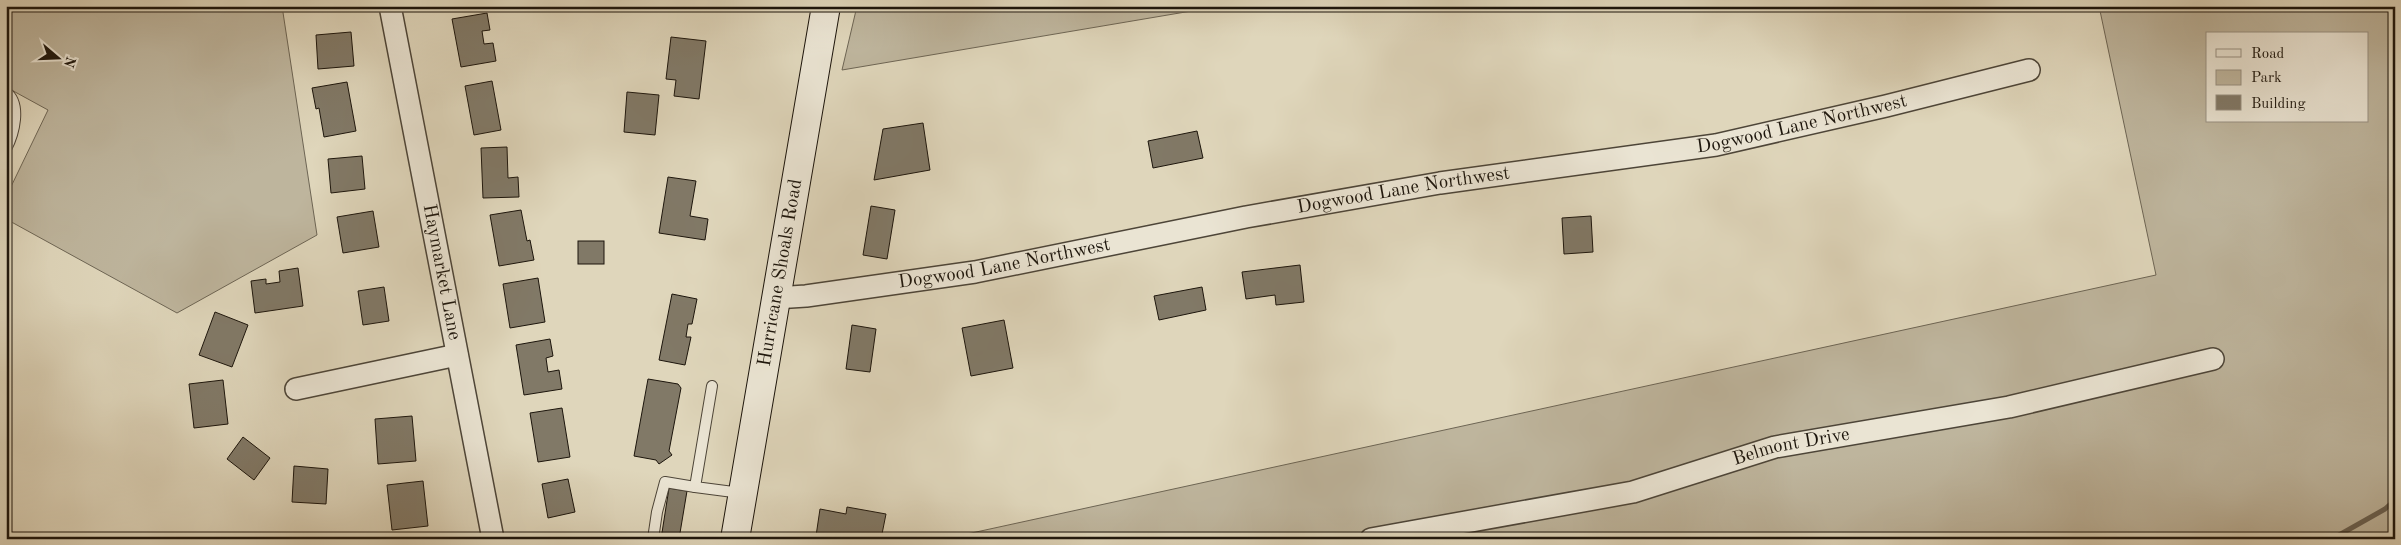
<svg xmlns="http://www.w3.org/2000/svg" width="2401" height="545" viewBox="0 0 2401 545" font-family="'Old Standard TT',serif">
<rect width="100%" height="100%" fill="#dfd6bb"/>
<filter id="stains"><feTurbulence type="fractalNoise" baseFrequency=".004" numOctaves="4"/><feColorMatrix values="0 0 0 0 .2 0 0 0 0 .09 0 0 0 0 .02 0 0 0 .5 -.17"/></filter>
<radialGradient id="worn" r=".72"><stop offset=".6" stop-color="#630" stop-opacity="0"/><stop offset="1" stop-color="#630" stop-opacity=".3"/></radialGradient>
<!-- green -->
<g fill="#beb59d" stroke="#6d6554" fill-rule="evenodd">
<polygon points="6,6 282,6 317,235 177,313 6,219 6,197 48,110 6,87"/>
<polygon points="857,6 1221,6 842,70"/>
<path d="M2099 6H2395V539H944L2156 275ZM2207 34H2367V121H2207Z"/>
</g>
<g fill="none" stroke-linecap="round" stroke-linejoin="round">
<!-- stream -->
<polyline stroke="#696152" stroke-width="5" points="2332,539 2385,509 2395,500"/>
</g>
<!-- building -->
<g fill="#817967" stroke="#1c150c">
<polygon points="487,13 490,30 482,31 484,44 493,43 496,61 461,67 452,19"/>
<polygon points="351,32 354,66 318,69 316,35"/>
<polygon points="671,37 706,41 699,99 674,96 676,80 666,79"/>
<polygon points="492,81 501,130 474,135 465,86"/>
<polygon points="347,82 356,131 324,137 319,108 316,109 312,88"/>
<polygon points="627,92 659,95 655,135 624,132"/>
<polygon points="923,123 930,170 874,180 883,129"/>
<polygon points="1197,131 1203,158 1153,168 1148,141"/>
<polygon points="507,147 508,178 518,177 519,197 483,198 481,148"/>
<polygon points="362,156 365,189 331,193 328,159"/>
<polygon points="668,177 696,181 690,216 708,219 705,240 659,233"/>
<polygon points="871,206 895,210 887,259 863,255"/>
<polygon points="521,210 527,241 530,240 534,260 499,266 490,215"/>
<polygon points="373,211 379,247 343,253 337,217"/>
<polygon points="1591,216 1593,252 1564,254 1562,218"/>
<rect x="578" y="241" width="26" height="23"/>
<polygon points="1300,265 1304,302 1276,305 1275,295 1246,299 1242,272"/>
<polygon points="298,268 303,306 255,313 251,281 266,279 266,284 280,282 279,271"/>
<polygon points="538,278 545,322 510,328 503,284"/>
<polygon points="384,287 389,321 363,325 358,291"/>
<polygon points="1202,287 1206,310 1159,320 1154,296"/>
<polygon points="672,294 697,299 692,324 688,324 686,337 691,337 685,365 659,360"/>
<polygon points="215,312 248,325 232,367 199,355"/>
<polygon points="1004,320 1013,368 971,376 962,328"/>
<polygon points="852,325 876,329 870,372 846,369"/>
<polygon points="550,339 553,356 546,358 548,372 559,370 562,389 524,395 516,345"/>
<polygon points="648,379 678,384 681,388 669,451 672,455 659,464 656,460 634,456"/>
<polygon points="223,380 228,424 194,428 189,384"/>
<polygon points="562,408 570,457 538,462 530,413"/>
<polygon points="412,416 416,461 378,464 375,419"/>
<polygon points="243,437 270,458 254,480 227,459"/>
<polygon points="294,466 328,469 326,504 292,502"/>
<polygon points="568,479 575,512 548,518 542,484"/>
<polygon points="423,481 428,526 392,530 387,485"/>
<polygon points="669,488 687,491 679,539 661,539"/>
<polygon points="847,507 886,514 881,539 834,539 816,536 820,509 846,514"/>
</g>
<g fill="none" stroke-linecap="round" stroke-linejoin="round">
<defs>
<g id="lane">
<path d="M6 92C22 104 14 134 6 149"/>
<polyline points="712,386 695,487 741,493"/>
<polyline points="653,539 657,512 665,482 695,487"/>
</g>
<g id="street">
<path id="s1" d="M390 6 493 539"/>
<path id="s2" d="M775 298 806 296 975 272 1246 217 1440 183 1716 145 1886 106 2029 70"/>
<polyline points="296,389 457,355"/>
<path id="s3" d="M1371 539 1633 492 1775 447 2009 407 2213 359"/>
</g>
<g id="secondary">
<path id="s4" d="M735 539 826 6"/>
</g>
</defs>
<!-- lane casing -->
<use href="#lane" stroke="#4d4538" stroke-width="12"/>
<!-- street casing -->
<use href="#street" stroke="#4d4538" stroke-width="24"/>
<!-- secondary casing -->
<use href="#secondary" stroke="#1c150c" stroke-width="30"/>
<!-- lane -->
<use href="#lane" stroke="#eae4d3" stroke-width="10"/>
<!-- street -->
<use href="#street" stroke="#eae4d3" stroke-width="21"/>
<!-- secondary -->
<use href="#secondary" stroke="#eae4d3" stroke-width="28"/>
</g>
<g text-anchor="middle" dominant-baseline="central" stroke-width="4" stroke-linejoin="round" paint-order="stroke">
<!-- street labels -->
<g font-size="19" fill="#1c150c" stroke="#eae4d3">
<text stroke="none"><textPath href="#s2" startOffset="1042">Dogwood Lane Northwest</textPath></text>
<text stroke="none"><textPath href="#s2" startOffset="638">Dogwood Lane Northwest</textPath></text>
<text stroke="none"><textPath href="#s2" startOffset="232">Dogwood Lane Northwest</textPath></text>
<text stroke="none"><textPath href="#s4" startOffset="270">Hurricane Shoals Road</textPath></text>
<text stroke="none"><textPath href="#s1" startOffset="271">Haymarket Lane</textPath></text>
<text stroke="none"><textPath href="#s3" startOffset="431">Belmont Drive</textPath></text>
</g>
</g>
<!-- margin -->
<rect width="2401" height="545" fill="none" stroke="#dfd6bb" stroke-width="25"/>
<rect x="8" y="8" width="2386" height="530" fill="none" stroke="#1c150c" stroke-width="2.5"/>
<rect x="12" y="12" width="2376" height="520" fill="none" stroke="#1c150c"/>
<!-- legend -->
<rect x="2206" y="32" width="162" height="90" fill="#eae4d3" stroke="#989183"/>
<rect x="2216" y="49" width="25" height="8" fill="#eae4d3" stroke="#989183"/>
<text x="2251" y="58" font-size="15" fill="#1c150c">Road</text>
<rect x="2216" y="70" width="25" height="15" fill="#beb59d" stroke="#989183"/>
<text x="2251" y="82" font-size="15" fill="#1c150c">Park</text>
<rect x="2216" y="95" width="25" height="15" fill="#817967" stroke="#989183"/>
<text x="2251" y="108" font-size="15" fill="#1c150c">Building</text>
<!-- north arrow -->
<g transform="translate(58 58) rotate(109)" stroke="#eae4d3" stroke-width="4" paint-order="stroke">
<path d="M0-4L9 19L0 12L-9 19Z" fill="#1c150c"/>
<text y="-8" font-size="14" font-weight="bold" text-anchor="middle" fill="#1c150c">N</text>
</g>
<rect width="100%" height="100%" filter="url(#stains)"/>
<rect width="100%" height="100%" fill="url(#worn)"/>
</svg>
